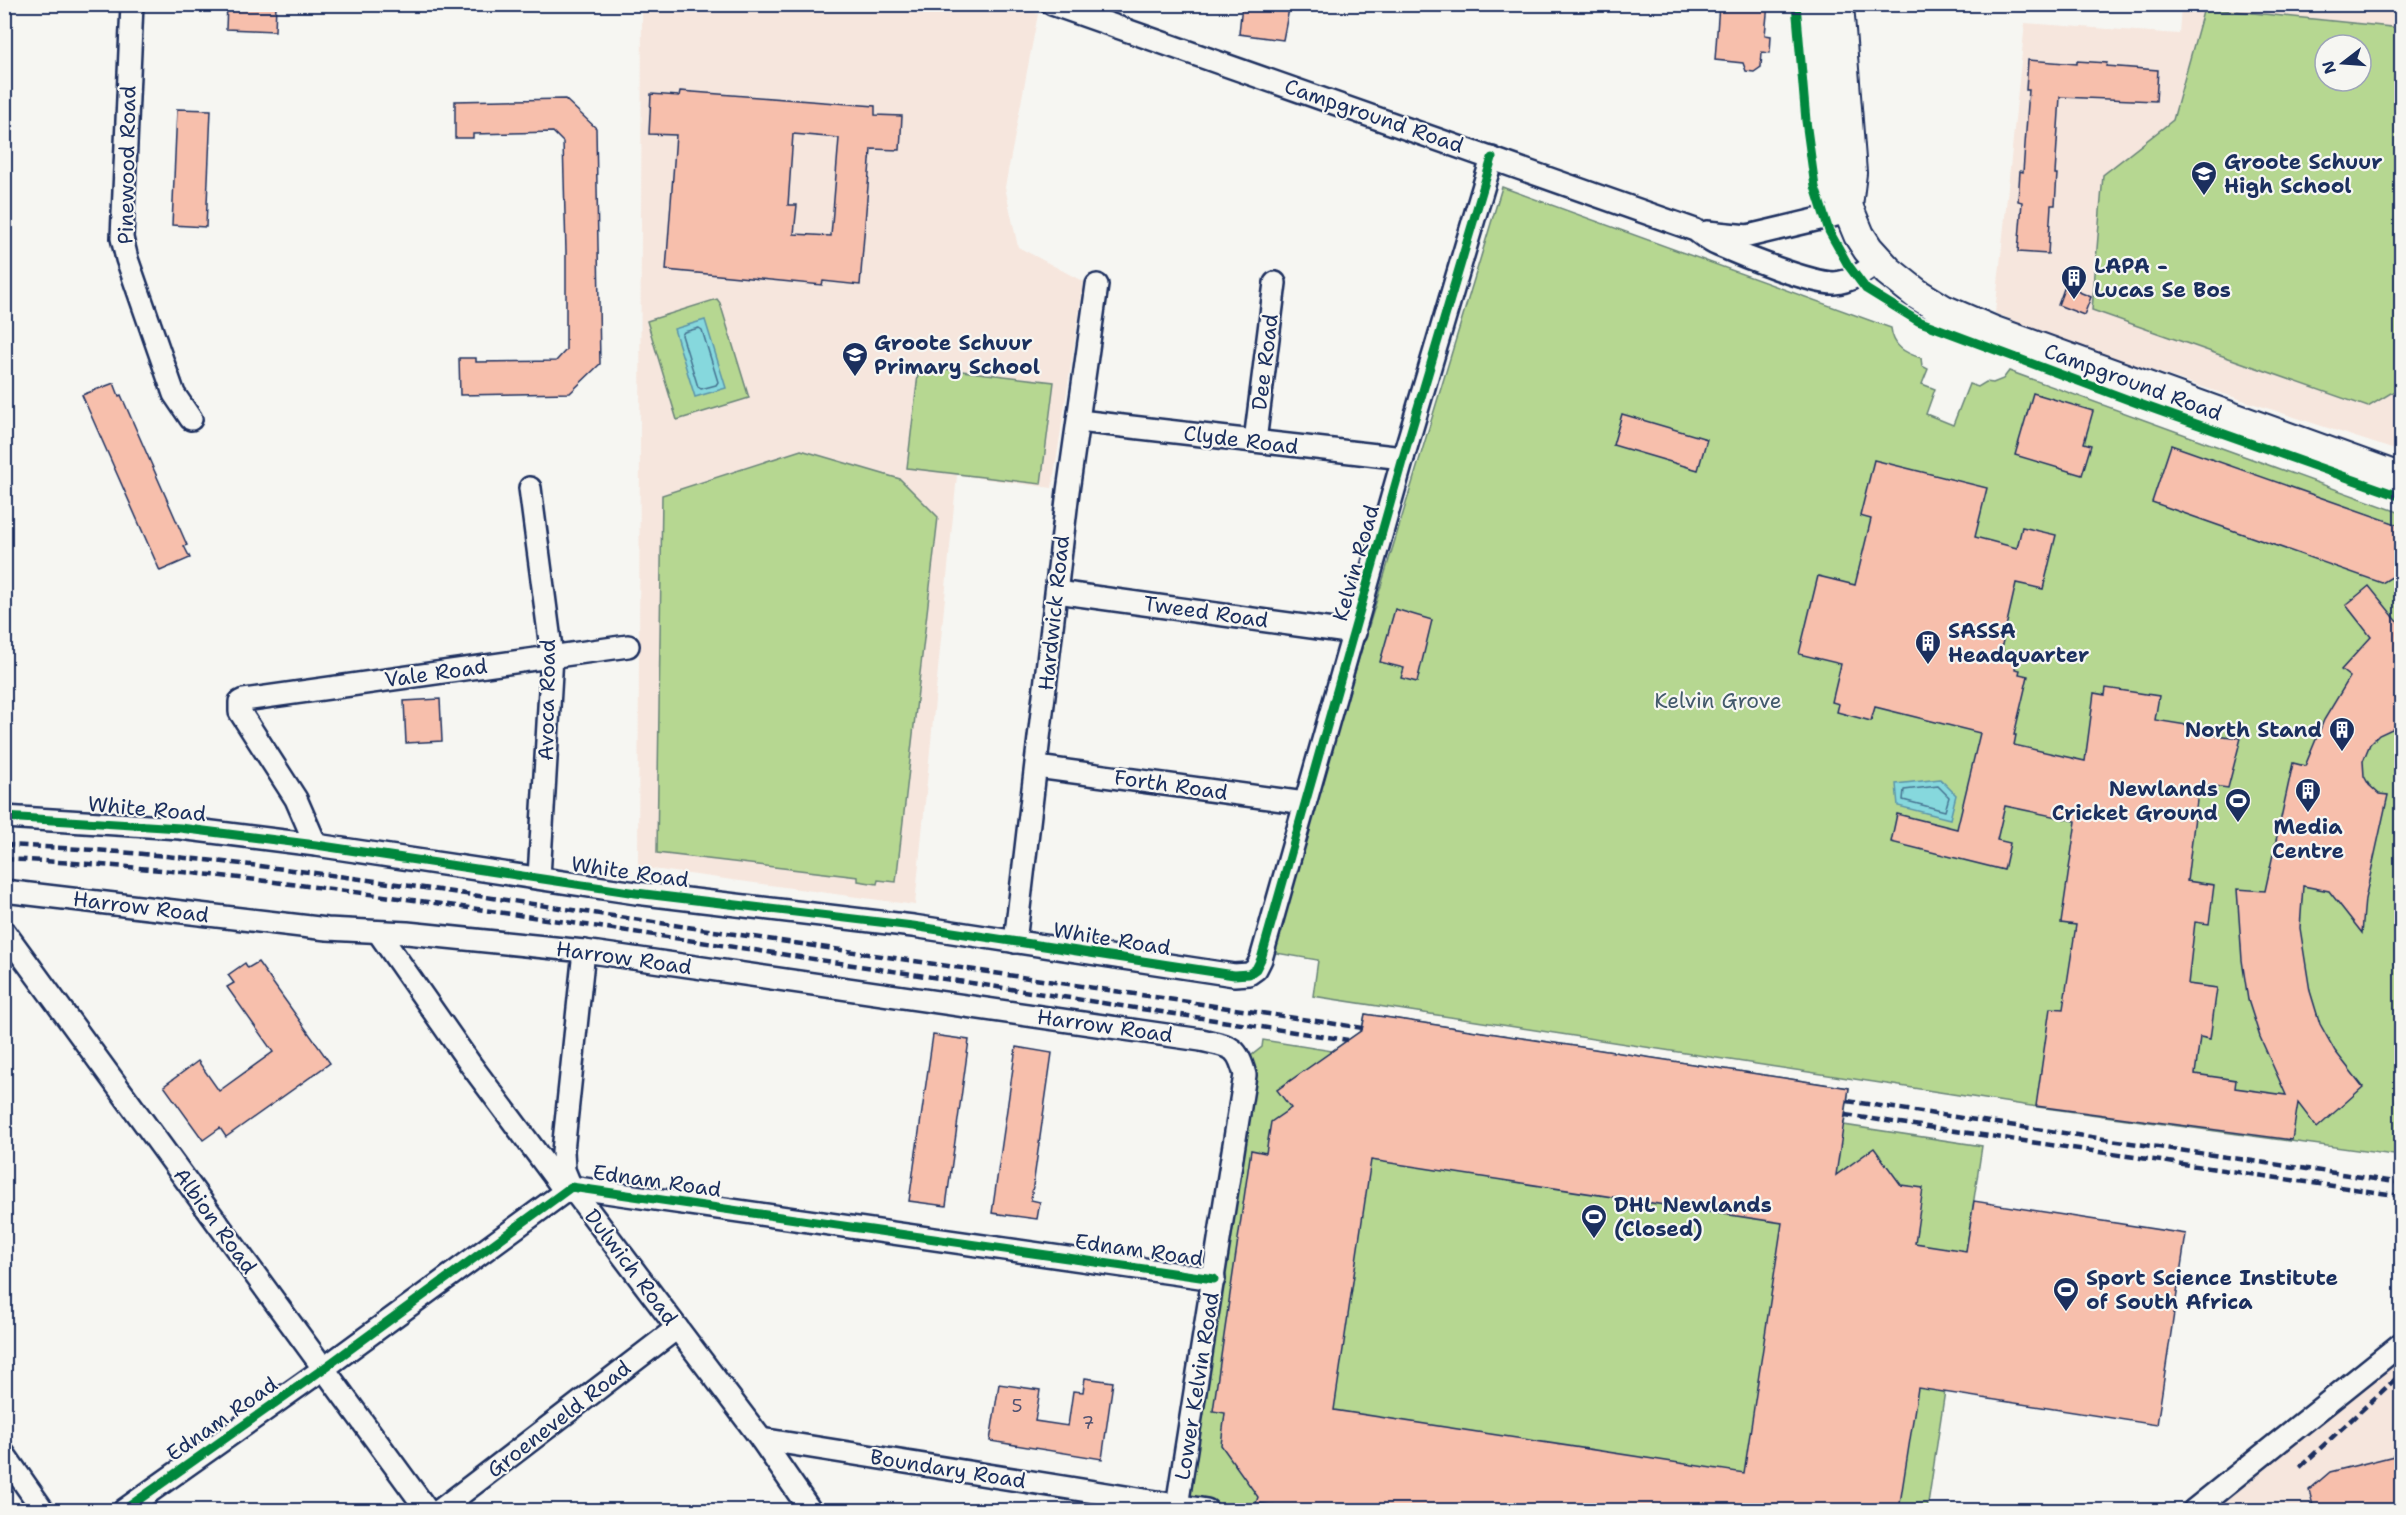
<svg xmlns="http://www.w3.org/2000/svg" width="2406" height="1515" viewBox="0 0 2406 1515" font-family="'Shantell Sans',sans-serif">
<rect width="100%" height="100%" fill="#f6f6f2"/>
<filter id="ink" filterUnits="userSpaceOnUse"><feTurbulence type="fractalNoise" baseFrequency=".0167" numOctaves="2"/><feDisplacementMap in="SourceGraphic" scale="12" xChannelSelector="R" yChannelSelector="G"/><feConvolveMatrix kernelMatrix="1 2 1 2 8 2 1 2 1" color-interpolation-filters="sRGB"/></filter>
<g filter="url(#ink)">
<!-- built -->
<g fill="#f6e6dd" fill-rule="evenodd">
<polygon points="642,5 1024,5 1038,14 1005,187 1018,247 1084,282 1052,488 957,475 915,905 638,867"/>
<path d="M2181 5H2401V452L2056 339 1995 313 2025 23 2179 34ZM2325 45H2361V81H2325Z"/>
<polygon points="2401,1343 2401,1510 2194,1510"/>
</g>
<!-- green -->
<g fill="#b6d791" stroke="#688378" stroke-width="1.5" fill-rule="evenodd">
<path d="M2204 8 2401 28V387L2368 407 2092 310 2103 175 2173 120ZM2325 45H2361V81H2325Z"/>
<path d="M1502 187 1891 328C1893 347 1905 353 1921 358L1922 366 1928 369 1922 384 1935 389 1926 414 1953 425 1969 384 1978 387 1986 382 1993 383 2003 379 2009 371 2401 513V1156L2024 1105 1313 996 1318 960 1270 952Z"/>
<polygon points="717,299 720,303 749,398 677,420 647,321"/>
<polygon points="919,366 1054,382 1041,484 907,468"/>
<polygon points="801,450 900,479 938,517 896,882 878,880 877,884 858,881 858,877 657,853 662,495"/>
<polygon points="1365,1014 1849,1088 1844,1125 1982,1146 1927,1510 1207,1510 1177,1506 1242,1063 1262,1047 1263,1040 1332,1051 1362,1030"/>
</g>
<!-- water -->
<g fill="#86d8dd" stroke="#5b94aa" stroke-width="1.5">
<polygon points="705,320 726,388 695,397 674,329"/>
<polygon points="1940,779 1956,795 1950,819 1898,806 1896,784"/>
</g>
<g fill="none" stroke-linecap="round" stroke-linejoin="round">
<!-- shore -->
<g stroke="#467391" stroke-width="1.5">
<polygon points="699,328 702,330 718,382 716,385 701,389 698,387 682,335 684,332"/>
<polygon points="1938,786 1949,797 1945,811 1903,800 1904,790"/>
</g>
</g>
<!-- building -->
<g fill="#f7bfac" stroke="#1b2f5e" stroke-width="1.5" fill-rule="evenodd">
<polygon points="227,4 276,4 275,31 226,29"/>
<polygon points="1242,4 1290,4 1283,40 1239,34"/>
<polygon points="1719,4 1768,4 1765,35 1771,36 1770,53 1762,52 1761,67 1754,72 1746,71 1743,63 1715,60"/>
<polygon points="2028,60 2077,64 2077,61 2107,63 2106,66 2158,70 2156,101 2060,97 2055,174 2057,174 2055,205 2051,205 2048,254 2018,252 2022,202 2018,201 2020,171 2023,172 2029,90 2026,90"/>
<path d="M680 91 875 106V115L902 116 900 150 871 149 860 285 823 281 822 285 666 270 676 135 649 134 651 94 679 96ZM793 134 839 138 831 236 794 234 797 205H788Z"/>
<polygon points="565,99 596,128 600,364 570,393 460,395 459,358 476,358 476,362 556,361 566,350 566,251 563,142 553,132 473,134 473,138 455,138 455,101"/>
<polygon points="177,109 211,110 206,227 172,225"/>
<polygon points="2065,286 2091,297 2084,315 2058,305"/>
<polygon points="114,383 119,396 121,395 187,545 184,546 190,558 160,571 82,395"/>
<polygon points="2033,393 2093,411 2084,443 2091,445 2082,475 2015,455"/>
<polygon points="1622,414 1707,439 1698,470 1613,445"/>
<polygon points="2171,445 2402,526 2402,571 2382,583 2152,502"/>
<polygon points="1874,460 1987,488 1975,537 2017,548 2022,527 2056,535 2043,589 2016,583 2001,649 2003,649 2002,655 2017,659 2015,669 2020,670 2019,674 2028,676 2014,735 2016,735 2014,745 2085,761 2094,693 2105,695 2106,688 2159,696 2155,720 2205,728 2205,734 2241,738 2228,788 2199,784 2187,881 2214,885 2209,924 2195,922 2188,984 2217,988 2210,1039 2200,1037 2195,1074 2236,1080 2235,1088 2286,1095 2260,1037 2248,1000 2242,960 2237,889 2265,891 2293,763 2305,766 2324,720 2350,677 2341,670 2371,637 2346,605 2369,586 2402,627 2402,729 2392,729 2379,735 2370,744 2363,761 2364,776 2369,785 2379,794 2388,795 2365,899 2362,933 2329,891 2303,886 2300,928 2310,991 2320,1024 2335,1051 2363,1087 2317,1128 2298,1103 2292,1140 2036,1106 2050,1008 2063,1009 2076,925 2061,923 2076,821 2005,806 1997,840 2010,843 2004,870 1891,842 1897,814 1957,829 1980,733 1875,707 1871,721 1837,712 1839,704 1832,702 1841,664 1799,654 1818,576 1855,585 1871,519 1860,516"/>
<polygon points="1395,609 1432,620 1417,682 1401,678 1404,668 1380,662"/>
<polygon points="440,699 442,741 406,743 404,701"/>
<polygon points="258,962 330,1063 226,1137 220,1128 203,1140 164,1086 198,1061 219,1091 273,1052 227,987 234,983 228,975 245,963 248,968"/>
<path d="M1365 1014 1849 1088 1836 1175 1874 1148 1901 1185 1923 1188 1915 1243 1966 1251 1974 1201 2186 1234 2157 1425 1918 1388 1899 1510H1309L1256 1503 1258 1497 1221 1445 1225 1413 1213 1411 1251 1150 1266 1153 1271 1122 1291 1108 1277 1090 1362 1030ZM1371 1160 1782 1223 1744 1473 1334 1410Z"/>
<polygon points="933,1035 969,1040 946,1206 909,1201"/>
<polygon points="1016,1047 1052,1053 1031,1200 1040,1202 1037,1219 992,1213"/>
<polygon points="1085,1378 1113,1382 1102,1459 990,1441 999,1384 1040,1390 1035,1421 1068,1426 1073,1391 1083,1392"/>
<polygon points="2402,1454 2402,1510 2314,1510 2309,1490 2330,1472"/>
</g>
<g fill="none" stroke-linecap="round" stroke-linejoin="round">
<defs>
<g id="minor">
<polyline points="132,4 122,238 127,259 174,394 191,419"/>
<path d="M1052 4 1695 230C1702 235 1710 242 1718 245 1743 256 1810 283 1834 283 1852 282 1865 271 1879 261"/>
<polyline points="1707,232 1748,236 1849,212"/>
<polyline points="1079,421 1403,458"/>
<polyline points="1255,441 1275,283"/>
<polyline points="530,488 552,656 539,877"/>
<polyline points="1057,592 1355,633"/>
<polyline points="1037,767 1305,803"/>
<polyline points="4,817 180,828 316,845 636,893 913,926 1234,975 1249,974 1256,969 1261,959 1403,458 1492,158"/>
<polyline points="316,845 296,799 240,712 240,702 244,700 628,646"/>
<path d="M4 891 327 929 407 933 584 951 1201 1040C1230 1047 1237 1044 1245 1075L1177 1506"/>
<polyline points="4,931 427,1510"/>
<polyline points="378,932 471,1065 565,1191"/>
<polyline points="1015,942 1068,491 1097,285"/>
<polyline points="584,951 563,1151 564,1170 571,1187 761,1439 810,1510"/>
<polyline points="761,1439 1207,1510"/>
<polyline points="4,1454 43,1510"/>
<polyline points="124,1510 323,1369 571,1187 1214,1279"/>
<polyline points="440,1510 677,1328"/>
<polyline points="2194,1510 2402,1343"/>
</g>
<g id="secondary">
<polyline points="1810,4 1820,119 1827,172 1830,182 1847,206 1859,235 1868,249 1888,271 1917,294 1943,310 1992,331 2402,479"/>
<polyline points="1838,4 1851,173 1847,206"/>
</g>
</defs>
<!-- minor casing -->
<use href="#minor" stroke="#1b2f5e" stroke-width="26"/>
<!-- secondary casing -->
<use href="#secondary" stroke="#1b2f5e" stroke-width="34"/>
<!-- minor -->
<use href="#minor" stroke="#f6f6f2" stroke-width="21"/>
<!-- secondary -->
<use href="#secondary" stroke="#f6f6f2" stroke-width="30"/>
<!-- rail -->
<g stroke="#1b2f5e" stroke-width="4.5" stroke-dasharray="9 4.5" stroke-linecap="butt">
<path d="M4 845C209 853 411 886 613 916 863 953 1113 991 1363 1028"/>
<path d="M4 859C205 868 402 898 600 927 850 964 1099 1003 1348 1040"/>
<polyline points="1847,1101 2402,1183"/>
<polyline points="1845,1115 2402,1196"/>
<polyline points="2300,1467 2402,1373"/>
</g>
<defs>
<g id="cycleway">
<polyline points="1796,4 1806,121 1815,187 1829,231 1848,265 1866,289 1918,321 2137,403 2402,497"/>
<polyline points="4,817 180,828 316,845 636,893 913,926 1234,975 1249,974 1256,969 1261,959 1403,458 1492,158"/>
<polyline points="124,1510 323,1369 571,1187 1214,1279"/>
</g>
</defs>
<!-- cycleway casing -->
<use href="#cycleway" stroke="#f6f6f2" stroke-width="13"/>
<!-- cycleway -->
<use href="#cycleway" stroke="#00873e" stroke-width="9"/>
</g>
</g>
<!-- icons -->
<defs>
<symbol id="school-pin" viewBox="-11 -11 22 30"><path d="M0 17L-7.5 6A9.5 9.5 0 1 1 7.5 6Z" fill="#1b2f5e" stroke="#f6f6f2"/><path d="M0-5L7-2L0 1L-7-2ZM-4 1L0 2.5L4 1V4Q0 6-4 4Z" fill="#fff"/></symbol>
<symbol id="building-pin" viewBox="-11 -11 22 30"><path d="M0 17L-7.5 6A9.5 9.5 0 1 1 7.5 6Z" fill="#1b2f5e" stroke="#f6f6f2"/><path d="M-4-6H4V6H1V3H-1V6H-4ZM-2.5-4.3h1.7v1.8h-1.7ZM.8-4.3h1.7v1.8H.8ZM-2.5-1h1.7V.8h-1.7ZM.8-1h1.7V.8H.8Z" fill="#fff"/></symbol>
<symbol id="stadium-pin" viewBox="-11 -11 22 30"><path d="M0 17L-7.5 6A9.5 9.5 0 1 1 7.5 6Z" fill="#1b2f5e" stroke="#f6f6f2"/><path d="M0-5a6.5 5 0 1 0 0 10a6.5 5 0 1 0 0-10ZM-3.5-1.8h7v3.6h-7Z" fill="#fff"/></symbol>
</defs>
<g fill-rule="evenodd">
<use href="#school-pin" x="2189" y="159" width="30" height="40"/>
<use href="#building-pin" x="2059" y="263" width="30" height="40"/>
<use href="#school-pin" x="840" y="340" width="30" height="40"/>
<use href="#building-pin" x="1913" y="628" width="30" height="40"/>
<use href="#building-pin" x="2327" y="715" width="30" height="40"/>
<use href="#building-pin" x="2293" y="776" width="30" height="40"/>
<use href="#stadium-pin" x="2223" y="786" width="30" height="40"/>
<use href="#stadium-pin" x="1579" y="1202" width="30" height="40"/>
<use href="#stadium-pin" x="2051" y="1275" width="30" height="40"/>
</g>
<g text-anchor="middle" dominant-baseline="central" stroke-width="4.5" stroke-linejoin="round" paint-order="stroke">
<!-- number labels -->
<g font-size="18" fill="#525372">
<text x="1017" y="1406">5</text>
<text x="1088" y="1423">7</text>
</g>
<!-- street labels -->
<g font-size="21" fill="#1b2f5e" stroke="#f6f6f2">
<text transform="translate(1374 116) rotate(19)">Campground Road</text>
<text transform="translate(127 165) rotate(-89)">Pinewood Road</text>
<text transform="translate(1265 362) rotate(-83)">Dee Road</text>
<text transform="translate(2133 382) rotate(20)">Campground Road</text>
<text transform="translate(1241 440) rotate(7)">Clyde Road</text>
<text transform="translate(1356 563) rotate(-74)">Kelvin Road</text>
<text transform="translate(1206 612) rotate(8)">Tweed Road</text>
<text transform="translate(1054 613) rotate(-84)">Hardwick Road</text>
<text transform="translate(436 673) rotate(-8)">Vale Road</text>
<text transform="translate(547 700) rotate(-89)">Avoca Road</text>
<text transform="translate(1171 785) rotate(8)">Forth Road</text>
<text transform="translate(147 809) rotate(5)">White Road</text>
<text transform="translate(630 872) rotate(8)">White Road</text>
<text transform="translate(141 907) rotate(7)">Harrow Road</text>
<text transform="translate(1112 939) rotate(9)">White Road</text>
<text transform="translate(624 958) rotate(8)">Harrow Road</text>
<text transform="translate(1105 1026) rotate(8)">Harrow Road</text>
<text transform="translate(657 1181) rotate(8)">Ednam Road</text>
<text transform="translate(215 1221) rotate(54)">Albion Road</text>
<text transform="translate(1139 1250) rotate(8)">Ednam Road</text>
<text transform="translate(631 1267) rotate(53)">Dulwich Road</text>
<text transform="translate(1197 1386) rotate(-81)">Lower Kelvin Road</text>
<text transform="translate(222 1419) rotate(-35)">Ednam Road</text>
<text transform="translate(559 1419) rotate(-38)">Groeneveld Road</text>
<text transform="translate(948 1469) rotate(9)">Boundary Road</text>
</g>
<!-- poi labels -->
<g font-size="21" font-weight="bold" fill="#1b2f5e" stroke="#f6f6f2" text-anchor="start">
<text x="2224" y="162">Groote Schuur<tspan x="2224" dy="24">High School</tspan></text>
<text x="2094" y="266">LAPA -<tspan x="2094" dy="24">Lucas Se Bos</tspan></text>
<text x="874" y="343">Groote Schuur<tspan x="874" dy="24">Primary School</tspan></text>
<text x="1948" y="631">SASSA<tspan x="1948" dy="24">Headquarter</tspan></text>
<text x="2322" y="730" text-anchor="end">North Stand</text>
<text x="2218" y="789" text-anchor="end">Newlands<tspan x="2218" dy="24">Cricket Ground</tspan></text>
<text x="2308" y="827" text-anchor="middle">Media<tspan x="2308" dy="24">Centre</tspan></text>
<text x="1614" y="1205">DHL Newlands<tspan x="1614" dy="24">(Closed)</tspan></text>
<text x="2086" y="1278">Sport Science Institute<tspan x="2086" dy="24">of South Africa</tspan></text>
</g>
<!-- park labels -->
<g font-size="21" fill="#42596b" stroke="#f6f6f2">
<text x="1718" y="701">Kelvin Grove</text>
</g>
</g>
<!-- margin -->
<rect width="2406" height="1515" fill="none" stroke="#f6f6f2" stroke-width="24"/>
<rect x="12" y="12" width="2382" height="1491" fill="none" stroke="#1b2f5e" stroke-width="2" filter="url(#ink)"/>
<!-- north arrow -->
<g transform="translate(2343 63) rotate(253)"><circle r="28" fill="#f6f6f2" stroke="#9ea6b7" stroke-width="1.5"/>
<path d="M0-4.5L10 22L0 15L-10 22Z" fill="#1b2f5e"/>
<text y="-9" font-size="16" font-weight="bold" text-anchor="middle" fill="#1b2f5e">N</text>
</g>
</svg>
